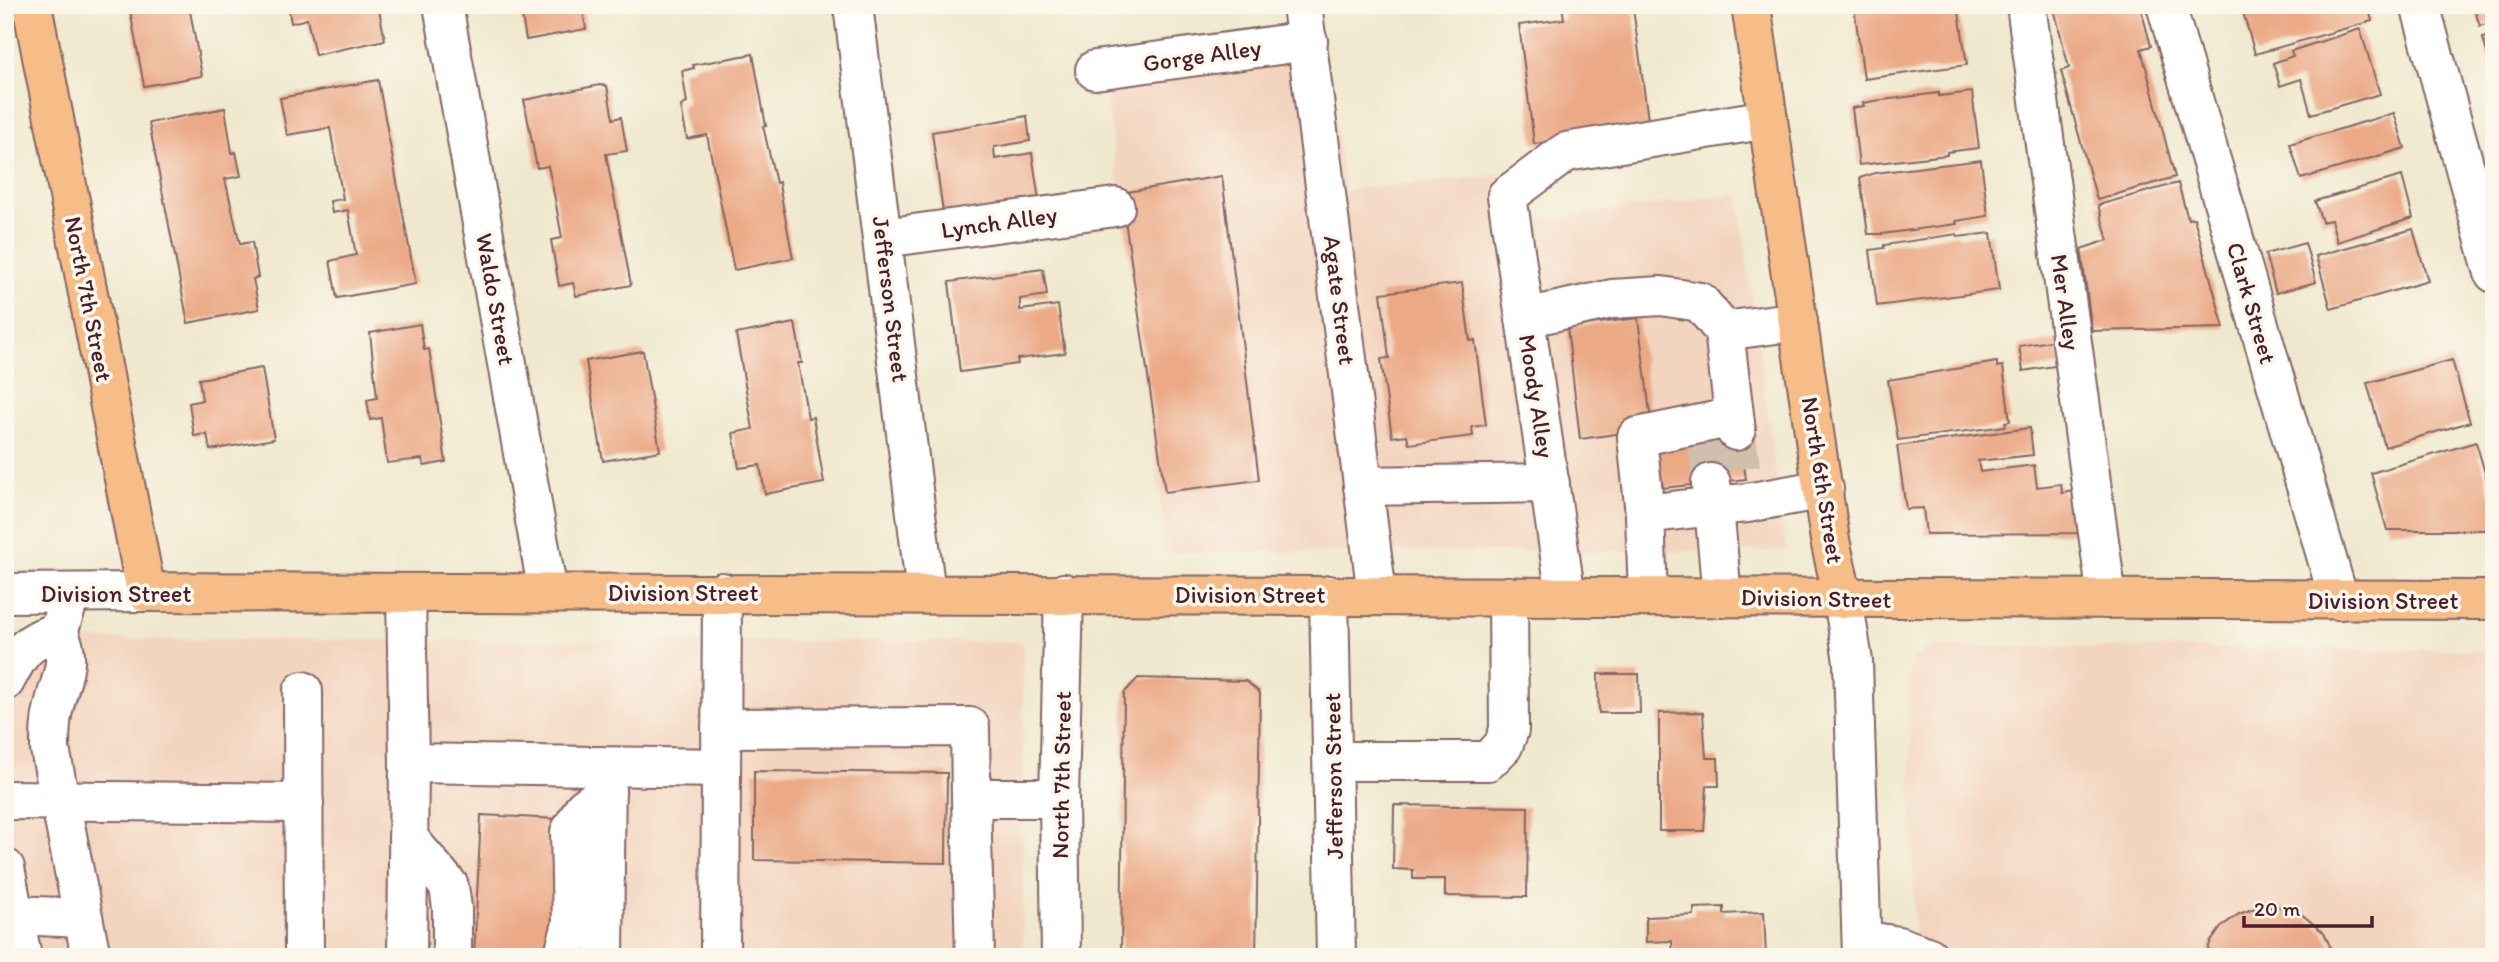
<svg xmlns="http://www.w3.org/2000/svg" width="2499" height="962" viewBox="0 0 2499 962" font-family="Itim,sans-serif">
<rect width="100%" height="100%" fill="#fbf7ec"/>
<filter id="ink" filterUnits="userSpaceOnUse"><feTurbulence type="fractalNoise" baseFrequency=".0143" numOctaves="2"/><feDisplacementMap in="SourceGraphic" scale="14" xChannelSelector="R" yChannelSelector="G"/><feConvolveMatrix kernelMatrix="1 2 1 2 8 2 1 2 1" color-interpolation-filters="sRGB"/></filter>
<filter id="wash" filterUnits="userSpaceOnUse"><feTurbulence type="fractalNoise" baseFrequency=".00686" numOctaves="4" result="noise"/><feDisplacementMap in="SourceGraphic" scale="28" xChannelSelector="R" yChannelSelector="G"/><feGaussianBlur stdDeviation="1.57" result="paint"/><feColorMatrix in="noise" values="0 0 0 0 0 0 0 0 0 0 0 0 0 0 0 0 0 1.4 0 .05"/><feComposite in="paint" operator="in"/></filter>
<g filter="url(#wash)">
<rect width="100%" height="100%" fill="#f0e8ce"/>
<!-- built -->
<g fill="#f3d4be">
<polygon points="1325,53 1345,190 1520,173 1529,221 1738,194 1786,551 1167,552 1105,87"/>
<polygon points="5,639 1023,642 1023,957 5,957"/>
<polygon points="1930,647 2494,650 2494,957 1915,957 1909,676 1914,657"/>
</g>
<g id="blocks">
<!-- building -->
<g fill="#eba986">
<polygon points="129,5 201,5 201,8 190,11 202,76 144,86"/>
<polygon points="288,5 378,5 385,40 315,55 307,19 291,23"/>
<polygon points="520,5 582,5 586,29 526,40"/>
<polygon points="927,5 958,5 958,6 929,13"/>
<polygon points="1562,5 1644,5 1633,8 1649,127 1534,144 1519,25 1564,19"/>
<polygon points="1958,5 1967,65 1864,79 1854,6"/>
<polygon points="2053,5 2140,5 2151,46 2141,49 2175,177 2097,200 2061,71 2069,68"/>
<polygon points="2241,5 2368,5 2372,21 2255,54"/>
<polygon points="2473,5 2494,5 2494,22 2480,26"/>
<polygon points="2360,29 2380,94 2311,114 2301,79 2280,86 2273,63 2293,56 2291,51"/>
<polygon points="2494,35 2494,75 2493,75 2483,38"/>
<polygon points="753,54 766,126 763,126 776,183 779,182 780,190 793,258 734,270 707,135 687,139 681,106 687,103 682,71 694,68 693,65"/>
<polygon points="378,80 416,284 337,298 330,261 356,255 348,210 332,213 330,201 343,199 330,128 287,135 280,98"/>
<polygon points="600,85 607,86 613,119 621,117 627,151 606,154 631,285 576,296 573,283 559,286 551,240 562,238 555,199 548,166 537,168 524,100"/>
<polygon points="1972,92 1979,148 1947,152 1947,155 1859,165 1852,108 1864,106 1863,103 1874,101 1939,93 1939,96"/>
<polygon points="225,108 232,153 236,152 241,176 225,179 240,244 252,242 258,277 253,279 259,309 188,323 149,123"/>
<polygon points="2394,113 2405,148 2301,179 2290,144"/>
<polygon points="1027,116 1030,141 994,147 995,159 1032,153 1040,207 945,227 932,132"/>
<polygon points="1981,160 1988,216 1956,221 1957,224 1882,234 1868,234 1860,178 1875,173"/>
<polygon points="1222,176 1259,480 1165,492 1121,193"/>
<polygon points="2402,176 2413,218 2337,242 2331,220 2322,222 2315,201"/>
<polygon points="2178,183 2188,219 2194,218 2224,328 2092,331 2081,249 2108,240 2098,205"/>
<polygon points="2413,229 2428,281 2331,309 2316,256"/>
<polygon points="1991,233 1999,290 1877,306 1870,250 1884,248 1884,245 1957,234 1958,237"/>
<polygon points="2305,243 2316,282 2276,293 2265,254"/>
<polygon points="1043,269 1047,295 1020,299 1020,310 1058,305 1065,353 1017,359 1018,364 960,372 949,282"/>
<polygon points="1462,283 1470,341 1475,340 1486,425 1472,427 1473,436 1409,444 1407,435 1392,437 1381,359 1389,358 1381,293"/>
<polygon points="1638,318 1652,429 1580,439 1567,327"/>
<polygon points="795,323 802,363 798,363 808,418 813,417 824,483 765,494 760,465 739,468 733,433 753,429 736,334"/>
<polygon points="420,324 424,350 429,349 446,462 424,466 422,459 387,463 381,418 370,420 367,400 377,398 370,333"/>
<polygon points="2057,340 2061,365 2023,371 2019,346"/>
<polygon points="643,351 660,451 603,461 586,361"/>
<polygon points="2452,360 2470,422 2385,447 2367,383"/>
<polygon points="1997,362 1997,367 2003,366 2010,421 2005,422 2006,426 1898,440 1888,380"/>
<polygon points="262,368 274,439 210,450 207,434 194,436 189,403 202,400 199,379"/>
<polygon points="2030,428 2033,455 1978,461 1980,472 2034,465 2037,487 2061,484 2062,493 2074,491 2084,533 1926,534 1923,508 1906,509 1897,446"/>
<polygon points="1739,431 1746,479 1663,488 1656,440"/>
<polygon points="2476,442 2494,504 2494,530 2387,530 2371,473"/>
<polygon points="1598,674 1639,674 1640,713 1599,713"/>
<polygon points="1138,678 1246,681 1260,693 1256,957 1121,957 1124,693"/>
<polygon points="1696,712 1703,713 1706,758 1718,758 1719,786 1707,786 1704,831 1659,831 1659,713"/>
<polygon points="754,771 947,773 946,863 754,860"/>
<polygon points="1394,805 1528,807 1527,897 1445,896 1445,879 1413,879 1413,870 1393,869"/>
<polygon points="481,815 557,819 550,957 474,957"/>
<polygon points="1724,907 1724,914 1764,912 1766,957 1673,957 1672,941 1646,942 1646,917 1694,915 1694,908"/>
<polygon points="2259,907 2280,907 2299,912 2324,933 2335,957 2206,957 2210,943 2222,926 2239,914"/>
<polygon points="1655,951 1655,957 1607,957 1607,954"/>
</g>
</g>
</g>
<g filter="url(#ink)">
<use href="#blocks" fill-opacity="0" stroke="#846564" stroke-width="2"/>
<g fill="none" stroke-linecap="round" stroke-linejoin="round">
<!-- minor-tunnel -->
<g stroke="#cfc0ad" stroke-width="38" stroke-dasharray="38 19" stroke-linecap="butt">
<polyline points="1736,431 1743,480"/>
<polyline points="1706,434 1711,483"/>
</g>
<defs>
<g id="minor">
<polyline points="443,5 548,593"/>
<polyline points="853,5 926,594"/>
<polyline points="1302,5 1377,595"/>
<polyline points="2026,5 2107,599"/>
<polyline points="2166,5 2339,600"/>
<polyline points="2420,5 2494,273"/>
<polyline points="1095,70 1308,41"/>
<polyline points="883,238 1115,207"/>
<polyline points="1525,318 1612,299 1661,296 1700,302 1724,331 1798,321"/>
<polyline points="1724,331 1736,431"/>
<polyline points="1711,483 1714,506 1747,503 1824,489"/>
<polyline points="1363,486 1550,483"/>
<polyline points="1645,514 1637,437 1734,417"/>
<polyline points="5,593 146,592"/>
<path d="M71 593 58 632C73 661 61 676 54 706 50 720 50 734 50 749L91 957"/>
<polyline points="406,593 409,763 407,957"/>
<polyline points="1329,595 1336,957"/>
<polyline points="1566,597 1507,196 1566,152 1768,119"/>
<polyline points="1648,597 1645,514 1714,506 1722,598"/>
<polyline points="1843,599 1853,661 1862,957"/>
<path d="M5 681C20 652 26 641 58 632"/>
<polyline points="303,691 304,957"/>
<polyline points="721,728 970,727 971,798 1059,798"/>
<polyline points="1333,761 1488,761 1503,746 1509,730 1508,596"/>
<polyline points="409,763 721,768"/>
<polyline points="971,798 975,957"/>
<polyline points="5,800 304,803"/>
<polyline points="408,838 449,886 452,908 452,957"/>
<polyline points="5,868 22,957"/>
<polyline points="14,915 83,918"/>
<polyline points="1862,940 1898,946 1929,957"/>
<polyline points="563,957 572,924 570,832 584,808 606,792"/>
<polyline points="604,957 606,767"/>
<polyline points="720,957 722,592"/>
<polyline points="1061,957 1059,798 1064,593"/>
</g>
<g id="major">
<path d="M32 5 146 592C928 594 1711 598 2494 600"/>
<polyline points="1751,5 1830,540 1843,599"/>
</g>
</defs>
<!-- minor casing -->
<use href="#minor" stroke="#846564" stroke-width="42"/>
<!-- major casing -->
<use href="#major" stroke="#846564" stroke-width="42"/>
<!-- minor -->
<use href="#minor" stroke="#fff" stroke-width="38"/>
<!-- major -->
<use href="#major" stroke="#f7bd88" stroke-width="38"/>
</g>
</g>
<g text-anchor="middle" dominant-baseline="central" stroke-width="7" stroke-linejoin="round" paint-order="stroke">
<!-- street labels -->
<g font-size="24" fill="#4a1f2b" stroke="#fbf7ec">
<text transform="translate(1202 55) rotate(-8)">Gorge Alley</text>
<text transform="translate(999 222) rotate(-8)">Lynch Alley</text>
<text transform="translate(89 299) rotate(79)">North 7th Street</text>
<text transform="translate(496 299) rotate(80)">Waldo Street</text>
<text transform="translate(891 299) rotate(83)">Jefferson Street</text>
<text transform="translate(1340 300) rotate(83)">Agate Street</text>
<text transform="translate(2066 302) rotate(82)">Mer Alley</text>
<text transform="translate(2252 303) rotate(74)">Clark Street</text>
<text transform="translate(1537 396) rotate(81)">Moody Alley</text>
<text transform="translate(1823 480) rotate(81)">North 6th Street</text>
<text x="683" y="592">Division Street</text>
<text x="116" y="593">Division Street</text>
<text x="1250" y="594">Division Street</text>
<text transform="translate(1816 598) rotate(1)">Division Street</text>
<text x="2383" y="600">Division Street</text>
<text transform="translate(1061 775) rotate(-89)">North 7th Street</text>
<text transform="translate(1333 776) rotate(-91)">Jefferson Street</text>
</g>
</g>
<!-- margin -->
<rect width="2499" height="962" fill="none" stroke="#fbf7ec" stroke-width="28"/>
<!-- scale -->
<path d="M2244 916v10h128v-10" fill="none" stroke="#4a1f2b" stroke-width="3.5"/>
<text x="2254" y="916" font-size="21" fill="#4a1f2b" stroke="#fbf7ec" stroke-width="5" paint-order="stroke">20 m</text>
</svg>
